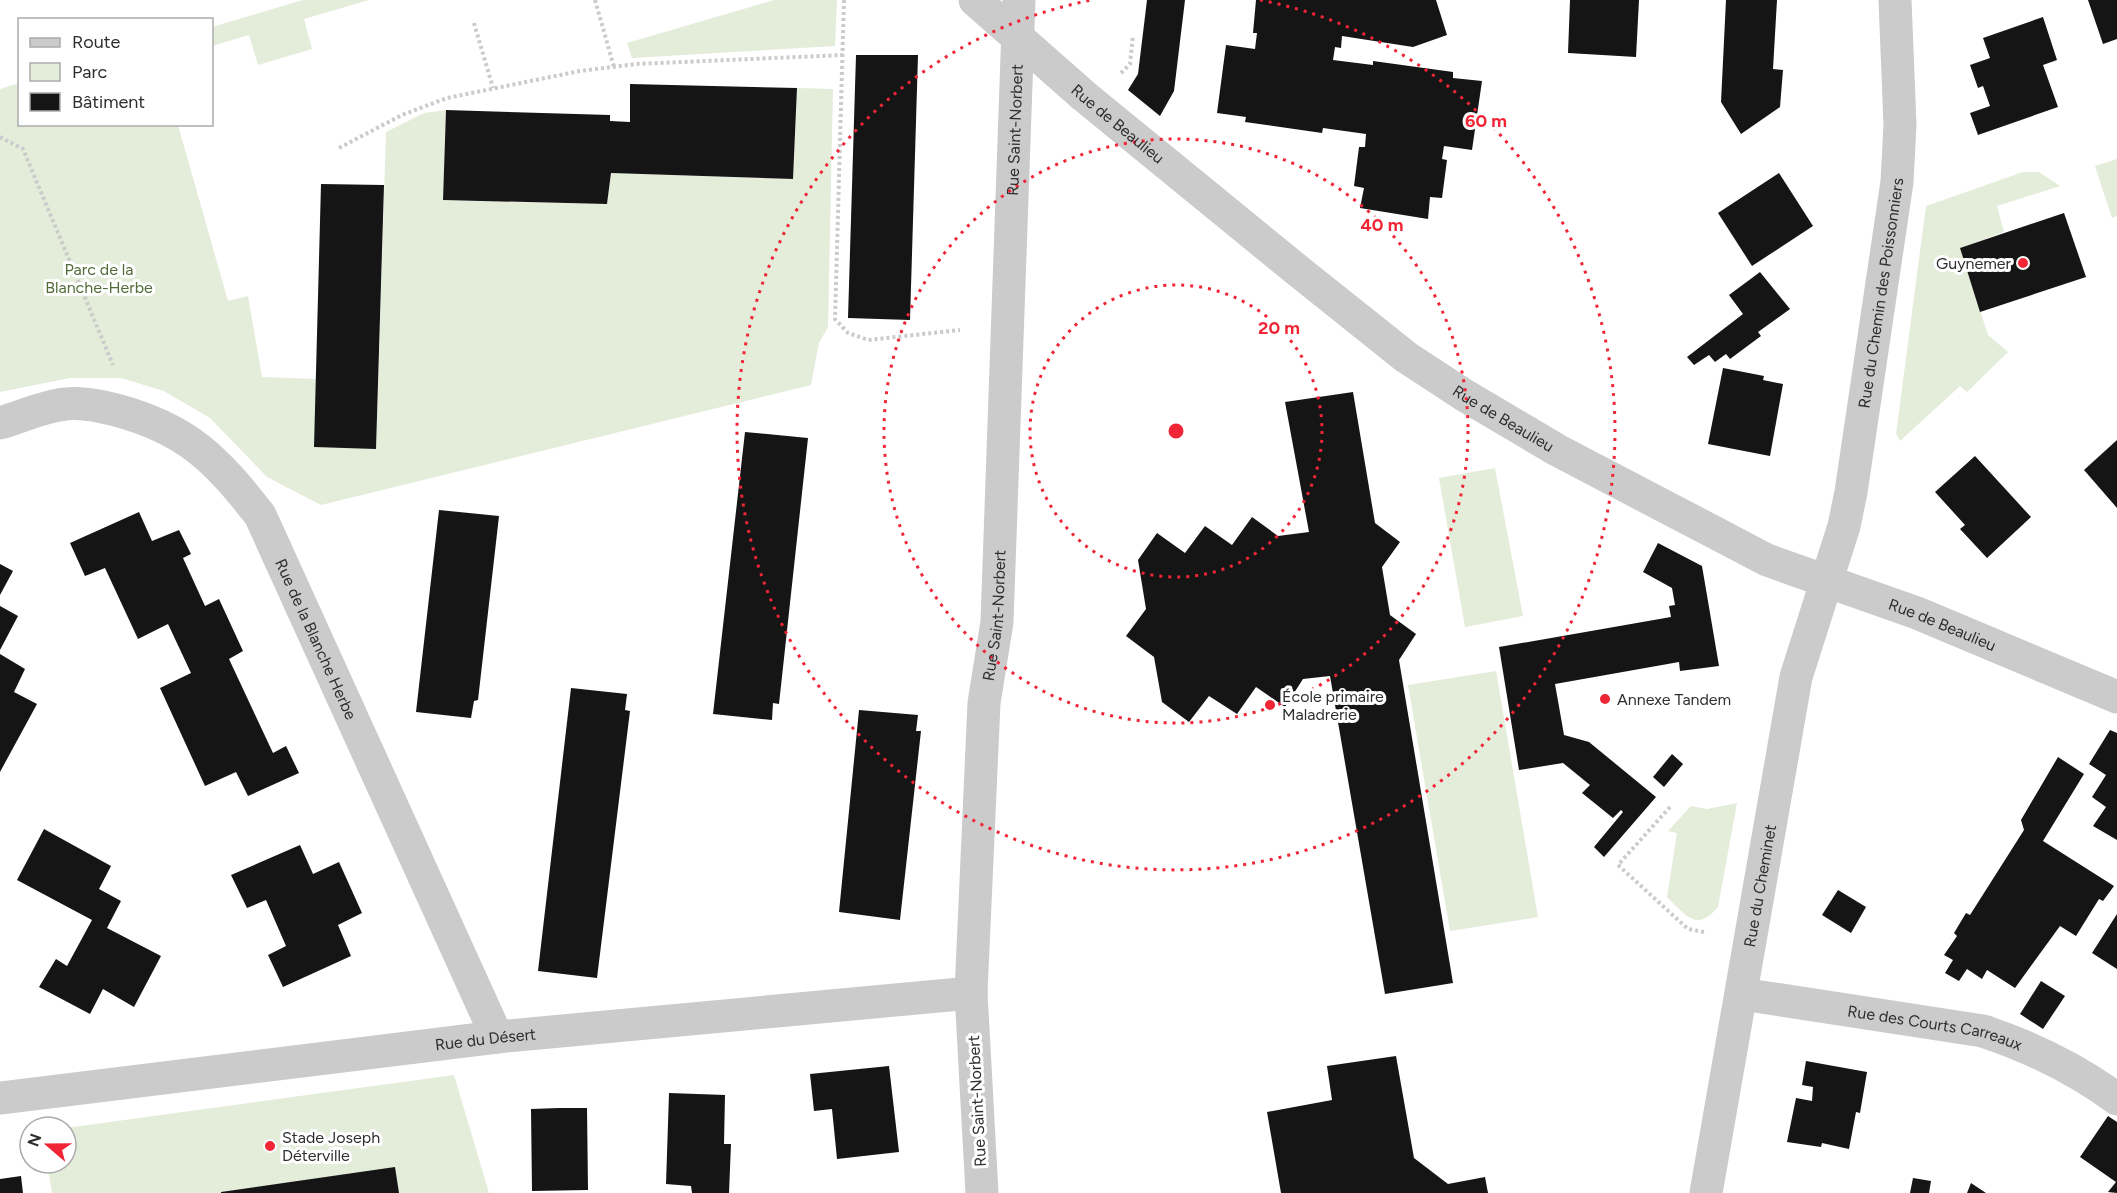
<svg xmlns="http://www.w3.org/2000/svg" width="2117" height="1193" viewBox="0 0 2117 1193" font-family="Figtree,sans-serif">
<rect width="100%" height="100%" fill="#fff"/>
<!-- green -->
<g fill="#e4ecda">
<polygon points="303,0 369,0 304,19 312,49 258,65 249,35 212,46 212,27"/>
<polygon points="774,0 837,0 835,46 632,58 627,43"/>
<polygon points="19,83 20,124 178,125 228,301 248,296 262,377 316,379 376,449 386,132 424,113 446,110 443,200 607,204 611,173 793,179 797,88 833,89 828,327 819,343 811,385 321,505 267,477 210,418 164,391 121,378 70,378 0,392 0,89"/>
<polygon points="2117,159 2117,216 2112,218 2095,166"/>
<polygon points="2023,172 2039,172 2060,186 1997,206 2004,232 1960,248 1988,335 2008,352 1967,392 1960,386 1900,441 1896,434 1926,206"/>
<polygon points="1495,468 1523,616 1465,627 1439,478"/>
<polygon points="1496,671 1538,917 1450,931 1408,685"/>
<path d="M1737 803 1718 907C1696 933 1686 915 1667 897L1677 833 1668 831 1691 806 1707 809Z"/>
<polygon points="454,1075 489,1193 52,1193 47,1163 66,1163 66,1128"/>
</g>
<!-- building -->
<g fill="#151515">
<polygon points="1147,0 1185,0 1174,91 1160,116 1128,90 1138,74"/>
<polygon points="1256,0 1436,0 1447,35 1413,47 1342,36 1341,48 1335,47 1333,60 1373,65 1373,61 1453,72 1453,78 1482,81 1472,150 1444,146 1442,159 1447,160 1442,198 1430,197 1428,219 1360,208 1364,188 1354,186 1359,147 1365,147 1366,134 1323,128 1322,133 1245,122 1246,117 1217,113 1226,45 1255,49 1257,33 1253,33"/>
<polygon points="1570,0 1639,0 1636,57 1568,53"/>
<polygon points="1726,0 1777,0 1773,69 1783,70 1780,107 1741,134 1721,102"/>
<polygon points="2088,0 2117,0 2117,39 2103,44"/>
<polygon points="2043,17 2057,60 2043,65 2058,107 1978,135 1970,113 1990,106 1983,86 1978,88 1970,65 1990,58 1983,38"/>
<polygon points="856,55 918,55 910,320 848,318"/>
<polygon points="630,84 797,88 793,179 611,173 607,204 443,200 446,110 610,115 610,121 630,122"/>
<polygon points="1779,173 1813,226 1752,266 1718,213"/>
<polygon points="321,184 384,185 376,449 314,447"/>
<polygon points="2064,213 2086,277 1980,312 1960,248"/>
<polygon points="1760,272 1790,309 1758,332 1761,336 1730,359 1726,354 1715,362 1709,355 1694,365 1687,357 1743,314 1729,295"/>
<polygon points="1723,368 1764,376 1763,380 1783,384 1770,456 1708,444"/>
<polygon points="1353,392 1375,523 1400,542 1382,567 1390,615 1416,634 1399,660 1453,983 1385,994 1330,676 1303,679 1285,707 1256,687 1237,714 1209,696 1189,722 1162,702 1154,657 1126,636 1146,609 1138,560 1157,533 1185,553 1205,526 1232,545 1252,517 1278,536 1309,532 1285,402"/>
<polygon points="745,432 808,438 779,704 773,703 772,720 713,714"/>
<polygon points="2117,440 2117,508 2084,470"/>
<polygon points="1975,456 2031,517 1987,558 1960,529 1965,525 1935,492"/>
<polygon points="439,510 499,516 478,700 474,701 471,718 416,712"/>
<polygon points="139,512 152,541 179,530 191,554 183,558 205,606 219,599 243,651 229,659 273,753 286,746 299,773 248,796 236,772 205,786 160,688 191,673 168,624 138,639 105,568 85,576 70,543"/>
<polygon points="1658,543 1702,566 1719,666 1680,671 1679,662 1555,684 1564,735 1589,742 1656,797 1604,857 1594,847 1623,812 1621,810 1613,818 1582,793 1590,785 1563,763 1519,770 1499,647 1671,617 1669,606 1675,605 1672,588 1643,572"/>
<polygon points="0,564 13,571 0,595"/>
<polygon points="0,606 18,616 0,650"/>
<polygon points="0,654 25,669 14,692 37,704 0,772"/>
<polygon points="571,688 627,694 625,710 630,711 597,978 538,971"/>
<polygon points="859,710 918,715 916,731 921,731 900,920 839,912"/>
<polygon points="2110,730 2117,733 2117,840 2093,826 2106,807 2092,797 2106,775 2089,764"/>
<polygon points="1672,754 1683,764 1664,787 1653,777"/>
<polygon points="2058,757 2084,774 2043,841 2114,886 2103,901 2099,899 2076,936 2060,926 2015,988 1987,970 1982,979 1967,969 1959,981 1945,973 1953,960 1944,955 1957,936 1954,933 1966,913 1970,915 2024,830 2021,820"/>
<polygon points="44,829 111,866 99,889 121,901 107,928 161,956 134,1007 103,989 90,1014 39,987 56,959 67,966 92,920 17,880"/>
<polygon points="300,845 313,874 339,862 362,913 338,925 351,956 283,987 268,955 286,946 266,900 247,908 231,875"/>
<polygon points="1838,890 1866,907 1851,933 1822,915"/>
<polygon points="2117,914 2117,969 2092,953"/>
<polygon points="2041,981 2065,996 2043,1029 2020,1014"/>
<polygon points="1396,1056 1414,1158 1448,1184 1485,1177 1488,1193 1281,1193 1267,1112 1332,1100 1327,1066"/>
<polygon points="1806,1061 1867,1072 1860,1113 1856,1112 1849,1149 1822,1143 1821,1147 1787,1142 1796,1098 1812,1101 1813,1087 1802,1085"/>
<polygon points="889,1066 899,1152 837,1159 832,1109 814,1111 810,1074"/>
<polygon points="669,1093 725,1095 724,1144 731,1144 729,1193 692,1193 691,1186 666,1184"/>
<polygon points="559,1108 587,1108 588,1190 532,1191 531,1109"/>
<polygon points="2108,1116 2117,1122 2117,1193 2108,1192 2116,1182 2080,1157"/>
<polygon points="395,1167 399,1193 221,1193 221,1192"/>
<polygon points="21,1176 23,1193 0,1193 0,1179"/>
<polygon points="1913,1178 1931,1181 1929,1193 1910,1193"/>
<polygon points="1971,1183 1986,1193 1967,1193"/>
</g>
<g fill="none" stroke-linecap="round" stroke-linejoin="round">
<!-- path -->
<g stroke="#cbcbcb" stroke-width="4" stroke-dasharray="3 3" stroke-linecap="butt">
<polyline points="595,0 614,67"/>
<polyline points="844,0 835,319 848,333 868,340 960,330"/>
<polyline points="474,23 493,88"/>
<polyline points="1121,73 1130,64 1133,35"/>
<polyline points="0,137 23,149 113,365"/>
<polyline points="339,148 402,115 447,98 580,71 636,64 843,55"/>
<polyline points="1670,807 1618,865 1688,929 1704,932"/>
</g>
<!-- minor -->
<g stroke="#cbcbcb" stroke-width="33">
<path id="s1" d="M975 0 1084 96 1297 270 1406 357 1464 395 1557 450 1767 560 1917 613 2117 697"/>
<path id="s2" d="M0 423C21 417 44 406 66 404 81 402 101 406 116 410 187 429 215 458 260 515L497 1037"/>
<path id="s3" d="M1742 994 1983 1031C2031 1047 2076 1069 2117 1099"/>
<path id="s4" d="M0 1098 497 1037 971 993"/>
<path id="s5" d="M982 1193 971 993 984 703 997 622 1019 0"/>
<path id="s6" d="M1706 1193 1796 677 1844 526 1851 492 1897 182 1900 125 1895 0"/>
</g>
</g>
<!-- distance rings -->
<g fill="none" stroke="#f02535" stroke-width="3" stroke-dasharray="3 6">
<circle cx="1176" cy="431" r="146"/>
<circle cx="1176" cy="431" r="292"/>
<path d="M1260 0A439 439 0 1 1 1092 0"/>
</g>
<!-- markers -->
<g fill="#f02535" stroke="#fff" stroke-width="2">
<circle cx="2023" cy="263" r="6"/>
<circle cx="1605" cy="699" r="6"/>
<circle cx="1270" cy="705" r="6"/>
<circle cx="270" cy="1146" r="6"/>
</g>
<g text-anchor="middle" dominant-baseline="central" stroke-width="6" stroke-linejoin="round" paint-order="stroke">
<!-- street labels -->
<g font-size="16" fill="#2e2e2e" stroke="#fff">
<text stroke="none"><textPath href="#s1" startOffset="189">Rue de Beaulieu</textPath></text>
<text stroke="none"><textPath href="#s5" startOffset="1065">Rue Saint-Norbert</textPath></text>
<text stroke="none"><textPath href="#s6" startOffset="918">Rue du Chemin des Poissonniers</textPath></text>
<text stroke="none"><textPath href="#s1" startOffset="675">Rue de Beaulieu</textPath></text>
<text stroke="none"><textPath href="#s5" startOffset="579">Rue Saint-Norbert</textPath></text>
<text stroke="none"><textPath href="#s1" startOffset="1161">Rue de Beaulieu</textPath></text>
<text stroke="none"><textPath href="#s2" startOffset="438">Rue de la Blanche Herbe</textPath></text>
<text stroke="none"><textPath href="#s6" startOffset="312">Rue du Cheminet</textPath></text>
<text stroke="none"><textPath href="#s3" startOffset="196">Rue des Courts Carreaux</textPath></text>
<text stroke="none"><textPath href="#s4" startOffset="489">Rue du Désert</textPath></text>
<text transform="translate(977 1101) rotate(-93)">Rue Saint-Norbert</text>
</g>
<!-- poi labels -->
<g font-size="16" fill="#2e2e2e" stroke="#fff" text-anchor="start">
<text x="2011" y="263" text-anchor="end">Guynemer</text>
<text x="1282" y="696">École primaire<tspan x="1282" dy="18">Maladrerie</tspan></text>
<text x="1617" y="699">Annexe Tandem</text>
<text x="282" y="1137">Stade Joseph<tspan x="282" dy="18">Déterville</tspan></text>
</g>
<!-- park labels -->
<g font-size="16" fill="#516c38" stroke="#fff">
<text x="99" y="269">Parc de la<tspan x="99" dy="18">Blanche-Herbe</tspan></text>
</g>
</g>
<circle cx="1176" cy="431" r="9" fill="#f02535" stroke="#fff" stroke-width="3"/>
<g font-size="18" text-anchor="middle" font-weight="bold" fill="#f02535" stroke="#fff" stroke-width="6" stroke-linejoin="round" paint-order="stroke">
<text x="1486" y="127">60 m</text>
<text x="1382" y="231">40 m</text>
<text x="1279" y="334">20 m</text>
</g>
<!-- legend -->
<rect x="18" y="18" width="195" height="108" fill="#ffffff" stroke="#ababab" stroke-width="1.5"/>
<rect x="30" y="38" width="30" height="9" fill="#cbcbcb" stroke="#ababab" stroke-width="1.5"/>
<text x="72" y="48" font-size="18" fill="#2e2e2e">Route</text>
<rect x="30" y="63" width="30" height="18" fill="#e4ecda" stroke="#ababab" stroke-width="1.5"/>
<text x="72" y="78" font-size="18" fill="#2e2e2e">Parc</text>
<rect x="30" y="93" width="30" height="18" fill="#151515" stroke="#ababab" stroke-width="1.5"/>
<text x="72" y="108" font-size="18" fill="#2e2e2e">Bâtiment</text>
<!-- north arrow -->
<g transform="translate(48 1145) rotate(290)"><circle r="28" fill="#ffffff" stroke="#ababab" stroke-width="1.5"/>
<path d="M0-4.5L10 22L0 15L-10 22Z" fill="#f02535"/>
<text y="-9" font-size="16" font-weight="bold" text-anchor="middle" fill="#2e2e2e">N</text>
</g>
</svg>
